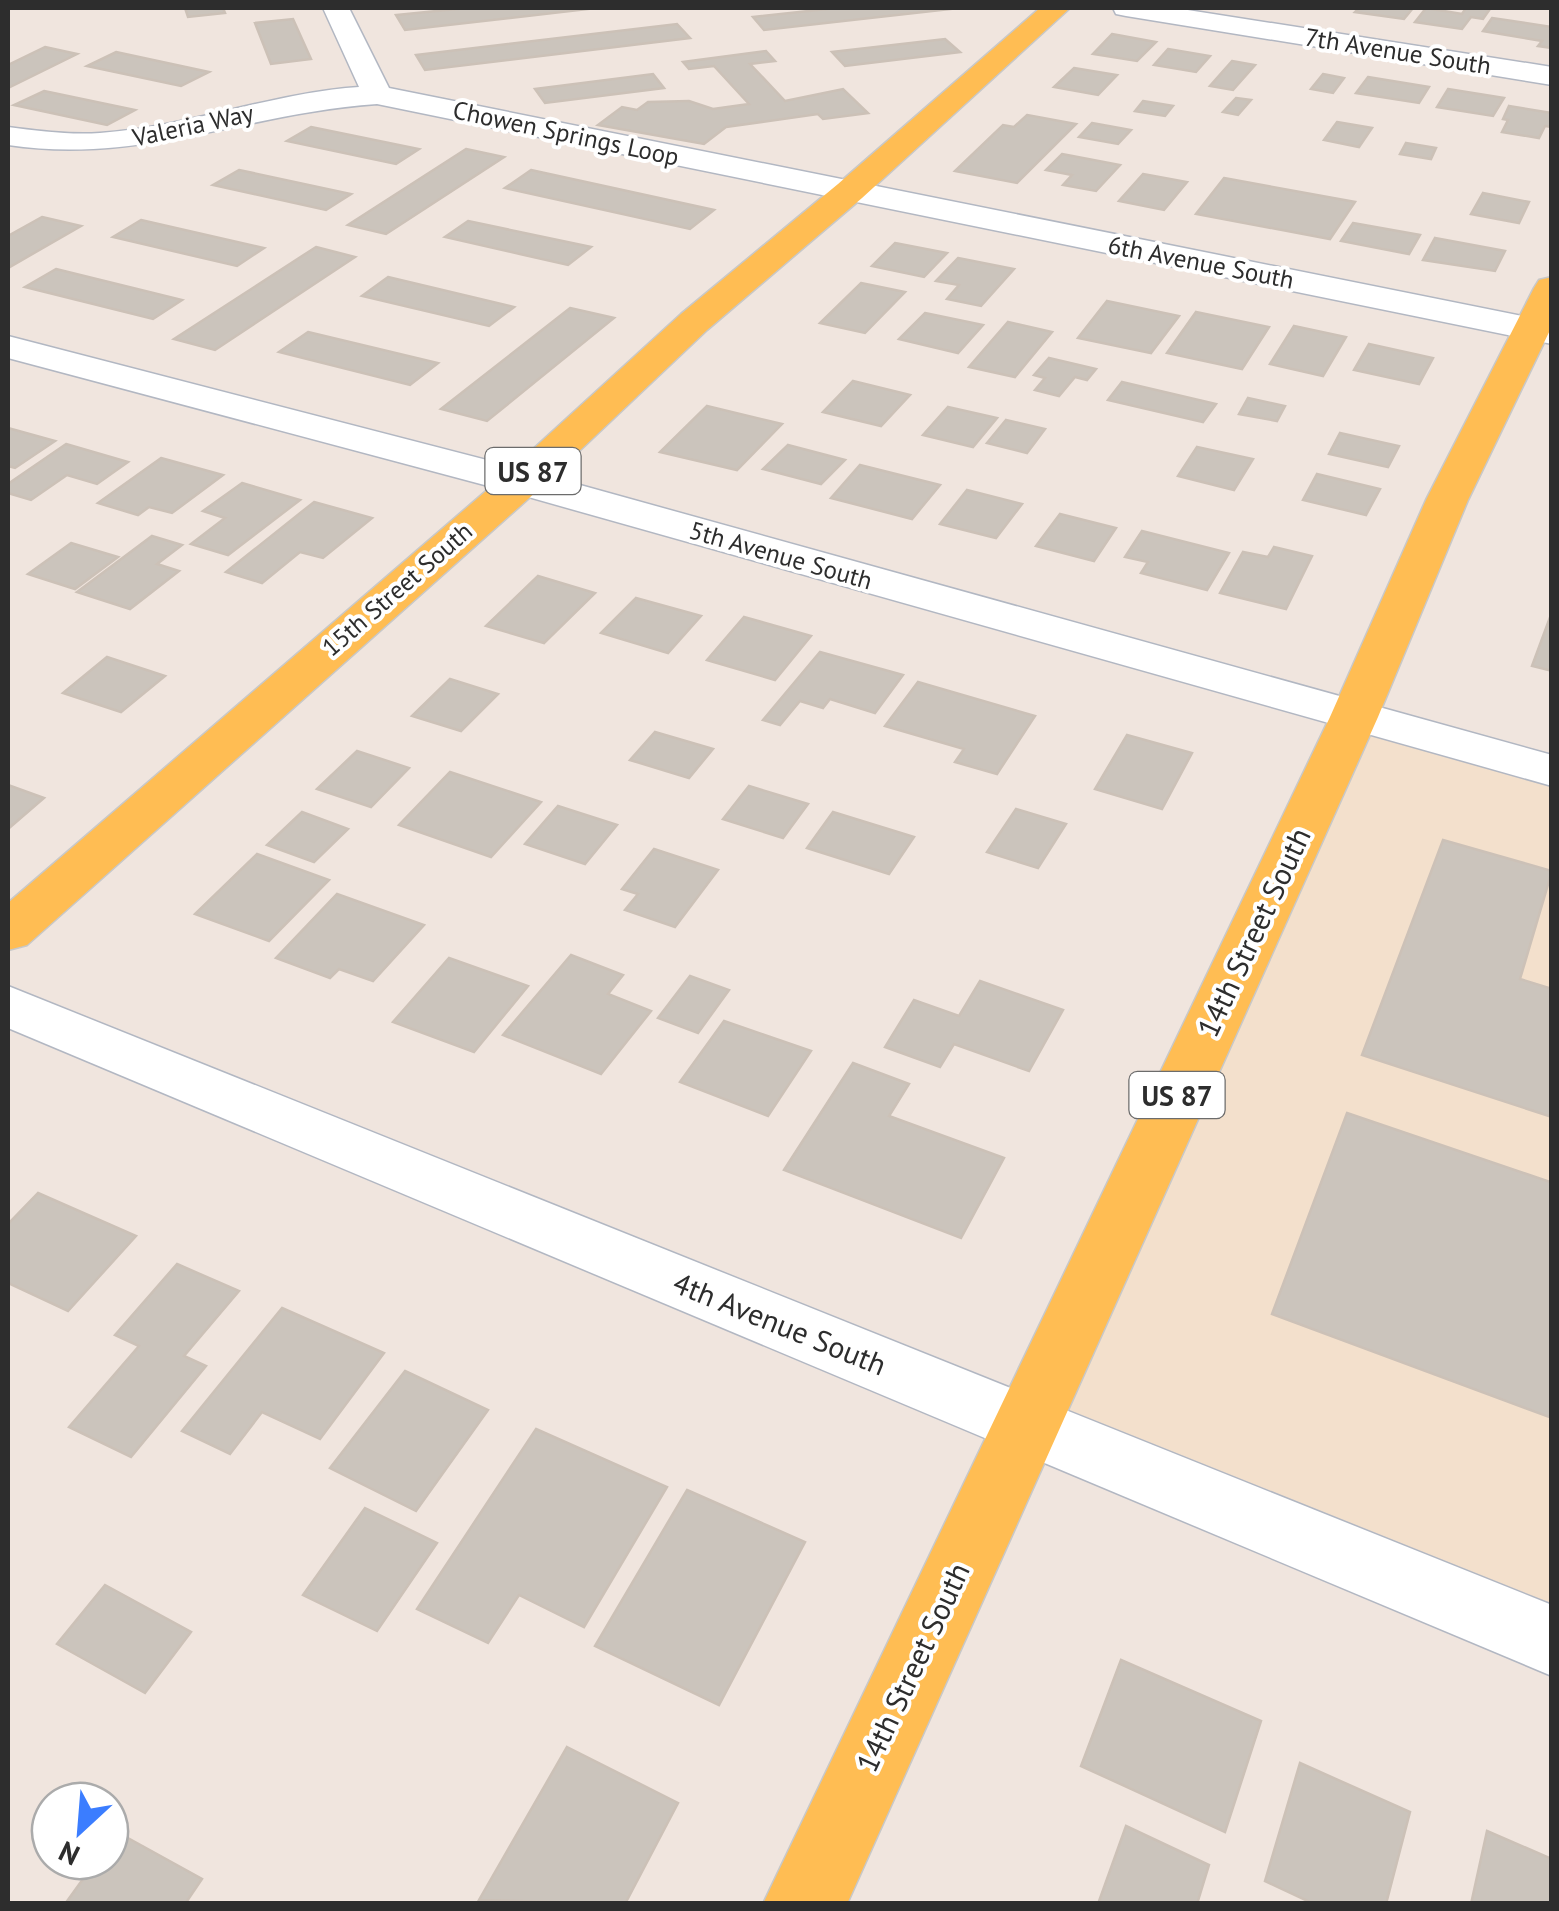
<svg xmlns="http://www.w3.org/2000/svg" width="1559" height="1911" viewBox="0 0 1559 1911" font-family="'PT Sans',sans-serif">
<rect width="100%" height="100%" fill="#f0e5de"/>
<!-- education -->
<polygon fill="#f3e0cc" points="1354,717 1551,771 1551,1641 1024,1423"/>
<!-- building -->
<g fill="#cbc4bc" stroke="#ccc1b7" stroke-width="2.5">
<polygon points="185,8 223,8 225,13 188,17"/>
<polygon points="466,8 596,8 405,30 396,15"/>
<polygon points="836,8 959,8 764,30 753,17"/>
<polygon points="1359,8 1413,8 1404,19 1355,12"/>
<polygon points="1426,8 1462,14 1466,8 1490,9 1483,19 1471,17 1462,29 1415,22"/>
<polygon points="1492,18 1552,27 1552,48 1538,46 1542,41 1483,31"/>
<polygon points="293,19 311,59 271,64 255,23"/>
<polygon points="677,24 690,38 425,70 416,55"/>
<polygon points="1112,34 1156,42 1137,61 1093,54"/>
<polygon points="945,39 960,52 845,66 832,52"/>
<polygon points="45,47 77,54 8,88 8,65"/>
<polygon points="1168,49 1210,56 1196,72 1154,65"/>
<polygon points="766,51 775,61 750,64 785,101 843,89 868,113 823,119 818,114 726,127 704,144 598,125 622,107 637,110 648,102 689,101 713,109 749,104 714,66 689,69 683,62"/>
<polygon points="116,52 209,72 181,86 87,66"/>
<polygon points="1232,61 1255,65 1233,90 1210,86"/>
<polygon points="1074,68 1117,75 1098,95 1054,87"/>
<polygon points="653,74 664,88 545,103 535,89"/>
<polygon points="1323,74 1344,78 1333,93 1311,89"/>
<polygon points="1368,77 1429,87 1419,103 1356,93"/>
<polygon points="1448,89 1504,98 1493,116 1437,107"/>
<polygon points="44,91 135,110 107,125 14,105"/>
<polygon points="1236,98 1251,100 1238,115 1223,112"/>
<polygon points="1143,101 1173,106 1165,116 1135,111"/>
<polygon points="1509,106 1552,113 1552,127 1545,126 1539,138 1502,132 1508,120 1503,119"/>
<polygon points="1027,115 1076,124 1017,183 955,171 1003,125 1014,127"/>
<polygon points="1337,122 1372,128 1359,147 1324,140"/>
<polygon points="1092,123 1131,130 1118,144 1079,137"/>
<polygon points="311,127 419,149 396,164 287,141"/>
<polygon points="1406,143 1436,148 1431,159 1400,154"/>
<polygon points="466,149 504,157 386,234 348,225"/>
<polygon points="1062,154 1120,165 1096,191 1063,185 1072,175 1046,170"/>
<polygon points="239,170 351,194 326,210 213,185"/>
<polygon points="531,170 714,210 690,229 505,188"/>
<polygon points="1143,174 1187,182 1164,210 1119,201"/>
<polygon points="1224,178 1355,202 1330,239 1196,214"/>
<polygon points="1483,193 1529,202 1519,223 1471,214"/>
<polygon points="42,217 81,226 8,268 8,236"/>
<polygon points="141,220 264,248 237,266 113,237"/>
<polygon points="468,221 591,247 568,265 445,237"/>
<polygon points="1353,223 1420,235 1409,254 1341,241"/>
<polygon points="1435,238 1505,251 1495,271 1423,260"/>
<polygon points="895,243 947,253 924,277 872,266"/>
<polygon points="316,247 355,257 215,350 174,339"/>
<polygon points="958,258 1014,269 981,306 947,299 959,285 936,281"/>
<polygon points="56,269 182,300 153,319 25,287"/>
<polygon points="388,277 514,307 489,326 362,296"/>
<polygon points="861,283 905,292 865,333 820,323"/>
<polygon points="1107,301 1179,316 1151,353 1078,338"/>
<polygon points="570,308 614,318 487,421 441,409"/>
<polygon points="1196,312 1269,327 1242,369 1167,353"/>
<polygon points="925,313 983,325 958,353 899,339"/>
<polygon points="1008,322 1052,332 1015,377 969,367"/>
<polygon points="1294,326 1346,337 1323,376 1270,364"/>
<polygon points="308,332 438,363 410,385 279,352"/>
<polygon points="1369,344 1433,358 1419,384 1354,370"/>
<polygon points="1049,358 1096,369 1087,380 1075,377 1059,396 1035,390 1045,378 1034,375"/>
<polygon points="853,381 910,395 881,426 823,412"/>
<polygon points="1122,382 1216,404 1203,422 1108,400"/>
<polygon points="1248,398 1285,406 1277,421 1239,414"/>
<polygon points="707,406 782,424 737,470 660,452"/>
<polygon points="948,407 997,418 973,447 923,435"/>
<polygon points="1006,420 1045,429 1027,453 987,443"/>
<polygon points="8,428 55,441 15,468 8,466"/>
<polygon points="1340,433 1399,446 1388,467 1329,454"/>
<polygon points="66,444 128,462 97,484 67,475 31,500 8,493 8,484"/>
<polygon points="788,445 845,460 821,484 763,469"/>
<polygon points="1197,447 1253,459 1234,490 1178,476"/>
<polygon points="161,458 223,475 172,513 149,507 138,515 98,503"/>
<polygon points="860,465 940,485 912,519 831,498"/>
<polygon points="1317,474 1380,489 1366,515 1303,500"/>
<polygon points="242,483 300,500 228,555 191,544 225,518 203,511"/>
<polygon points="967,490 1022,504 996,538 940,524"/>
<polygon points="314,502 372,518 323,558 300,552 262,583 226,572"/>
<polygon points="1060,514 1116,528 1094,561 1036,546"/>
<polygon points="1142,531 1229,553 1207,590 1141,573 1148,562 1125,557"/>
<polygon points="152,536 182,545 157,564 179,571 130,609 77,592"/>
<polygon points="71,543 118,557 75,589 28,574"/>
<polygon points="1274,547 1312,556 1286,609 1220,593 1243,552 1268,557"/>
<polygon points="538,576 595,593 544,643 486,626"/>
<polygon points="636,598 701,616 668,653 601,633"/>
<polygon points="1552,612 1552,671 1532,666"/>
<polygon points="744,617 811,636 775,680 707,660"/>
<polygon points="820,652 903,675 875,713 830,699 823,708 800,701 780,725 763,720"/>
<polygon points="107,657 165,676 121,712 63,693"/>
<polygon points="450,679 498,694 461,731 412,716"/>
<polygon points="918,682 1035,716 997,774 955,762 964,749 885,726"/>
<polygon points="655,732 713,749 689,778 630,760"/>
<polygon points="1127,735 1192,753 1162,809 1095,789"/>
<polygon points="357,751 409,768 371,807 317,789"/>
<polygon points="450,772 541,802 491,857 399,825"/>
<polygon points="8,785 44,798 8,829"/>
<polygon points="749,786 808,804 783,838 723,819"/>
<polygon points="558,806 617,825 585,864 525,844"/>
<polygon points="1016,809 1066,824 1038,868 987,852"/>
<polygon points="302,812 348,829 314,862 267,845"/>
<polygon points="833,812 914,837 889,874 807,848"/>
<polygon points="1443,840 1552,871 1520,979 1552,989 1552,1117 1362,1055"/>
<polygon points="654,849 718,870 675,927 625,910 638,894 622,889"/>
<polygon points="257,854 329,880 269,941 195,914"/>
<polygon points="337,894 424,925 373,981 339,969 330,978 276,958"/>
<polygon points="571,955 623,975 608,994 651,1011 601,1074 503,1035"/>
<polygon points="449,958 528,986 474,1052 393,1022"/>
<polygon points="690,976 729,990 698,1033 658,1018"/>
<polygon points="980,981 1063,1010 1029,1071 954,1044 940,1067 885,1047 914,1000 959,1016"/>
<polygon points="724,1021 811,1051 768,1116 680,1082"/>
<polygon points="853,1063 909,1084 889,1116 1004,1158 961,1238 784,1170"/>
<polygon points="1347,1113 1550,1182 1552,1177 1552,1418 1272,1314"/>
<polygon points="38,1193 136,1236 68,1311 8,1283 8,1224"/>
<polygon points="177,1264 239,1291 184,1356 206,1366 131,1457 69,1427 139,1346 115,1335"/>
<polygon points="282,1308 384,1353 320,1439 262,1412 230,1454 182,1431"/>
<polygon points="405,1371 488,1410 416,1511 330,1468"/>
<polygon points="536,1429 667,1487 584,1627 519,1595 488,1643 417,1609"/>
<polygon points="687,1490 805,1542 719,1705 595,1646"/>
<polygon points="365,1508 437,1543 377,1631 303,1595"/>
<polygon points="105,1585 191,1632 145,1693 57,1644"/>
<polygon points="1121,1660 1261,1721 1225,1832 1081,1766"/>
<polygon points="567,1747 678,1803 625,1904 479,1900"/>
<polygon points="1300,1763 1410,1812 1386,1904 1314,1904 1265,1881"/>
<polygon points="1126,1826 1209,1865 1197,1904 1098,1904"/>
<polygon points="1487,1831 1552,1859 1552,1904 1471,1904"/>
<polygon points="117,1832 202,1879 185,1904 65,1904 96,1861 110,1861 110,1841"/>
</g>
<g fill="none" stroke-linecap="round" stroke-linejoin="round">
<defs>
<g id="minor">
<path d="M323 8H349L389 88 1552 322V344L377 104C247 113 140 165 8 145V127C39 131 69 135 100 133 188 127 271 93 359 87Z"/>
<polygon points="1113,8 1175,8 1552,67 1552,85 1126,16 1116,14"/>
<polygon points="8,336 537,473 1552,755 1552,786 507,491 8,358"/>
<polygon points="8,986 1552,1605 1552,1676 8,1028"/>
</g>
<g id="primary">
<polygon points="1040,8 1070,8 862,198 707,330 537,491 27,945 8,950 8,903 507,473 681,314 838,184"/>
<polygon points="1552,277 1552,326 1468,500 1378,717 847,1904 763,1904 1330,717 1426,500 1534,288 1539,280"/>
</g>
</defs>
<!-- minor casing -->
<use href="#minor" stroke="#b2b7c2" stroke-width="3"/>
<!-- primary casing -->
<use href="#primary" stroke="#c8c8c8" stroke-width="3"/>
<!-- minor -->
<use href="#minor" fill="#fff" fill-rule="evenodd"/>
<!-- primary -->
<use href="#primary" fill="#ffbd53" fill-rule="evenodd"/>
</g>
<g text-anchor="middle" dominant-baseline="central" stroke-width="8" stroke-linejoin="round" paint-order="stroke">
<!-- far-street labels -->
<g font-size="25" fill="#2d2d2d" stroke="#fff">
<text transform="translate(1398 51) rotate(9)">7th Avenue South</text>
<text transform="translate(193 125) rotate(-12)">Valeria Way</text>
<text transform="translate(566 133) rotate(12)">Chowen Springs Loop</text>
<text transform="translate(1201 262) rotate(11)">6th Avenue South</text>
<text transform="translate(781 555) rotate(16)">5th Avenue South</text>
<text transform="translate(397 589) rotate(-41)">15th Street South</text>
</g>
<!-- shield labels -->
<g fill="#fff" stroke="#6c6c6c" stroke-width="2.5">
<rect x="485.5" y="448" width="95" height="46" rx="8"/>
<rect x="1129.5" y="1072" width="95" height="46" rx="8"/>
</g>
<g font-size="28" font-weight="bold" fill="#2d2d2d">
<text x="533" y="471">US 87</text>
<text x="1177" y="1095">US 87</text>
</g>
<!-- street labels -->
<g font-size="30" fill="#2d2d2d" stroke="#fff">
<text transform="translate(1253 932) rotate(-65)">14th Street South</text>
<text transform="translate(780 1323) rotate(22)">4th Avenue South</text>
<text transform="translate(912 1667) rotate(-65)">14th Street South</text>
</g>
</g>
<!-- border -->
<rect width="1559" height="1911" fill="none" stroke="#2d2d2d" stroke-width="20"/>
<!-- north arrow -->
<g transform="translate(80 1831) rotate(206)"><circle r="48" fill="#ffffff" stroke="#ababab" stroke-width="2.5"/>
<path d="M0-8L18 38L0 25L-18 38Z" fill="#3b7dff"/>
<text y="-15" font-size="28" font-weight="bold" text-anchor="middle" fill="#2d2d2d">N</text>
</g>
</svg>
